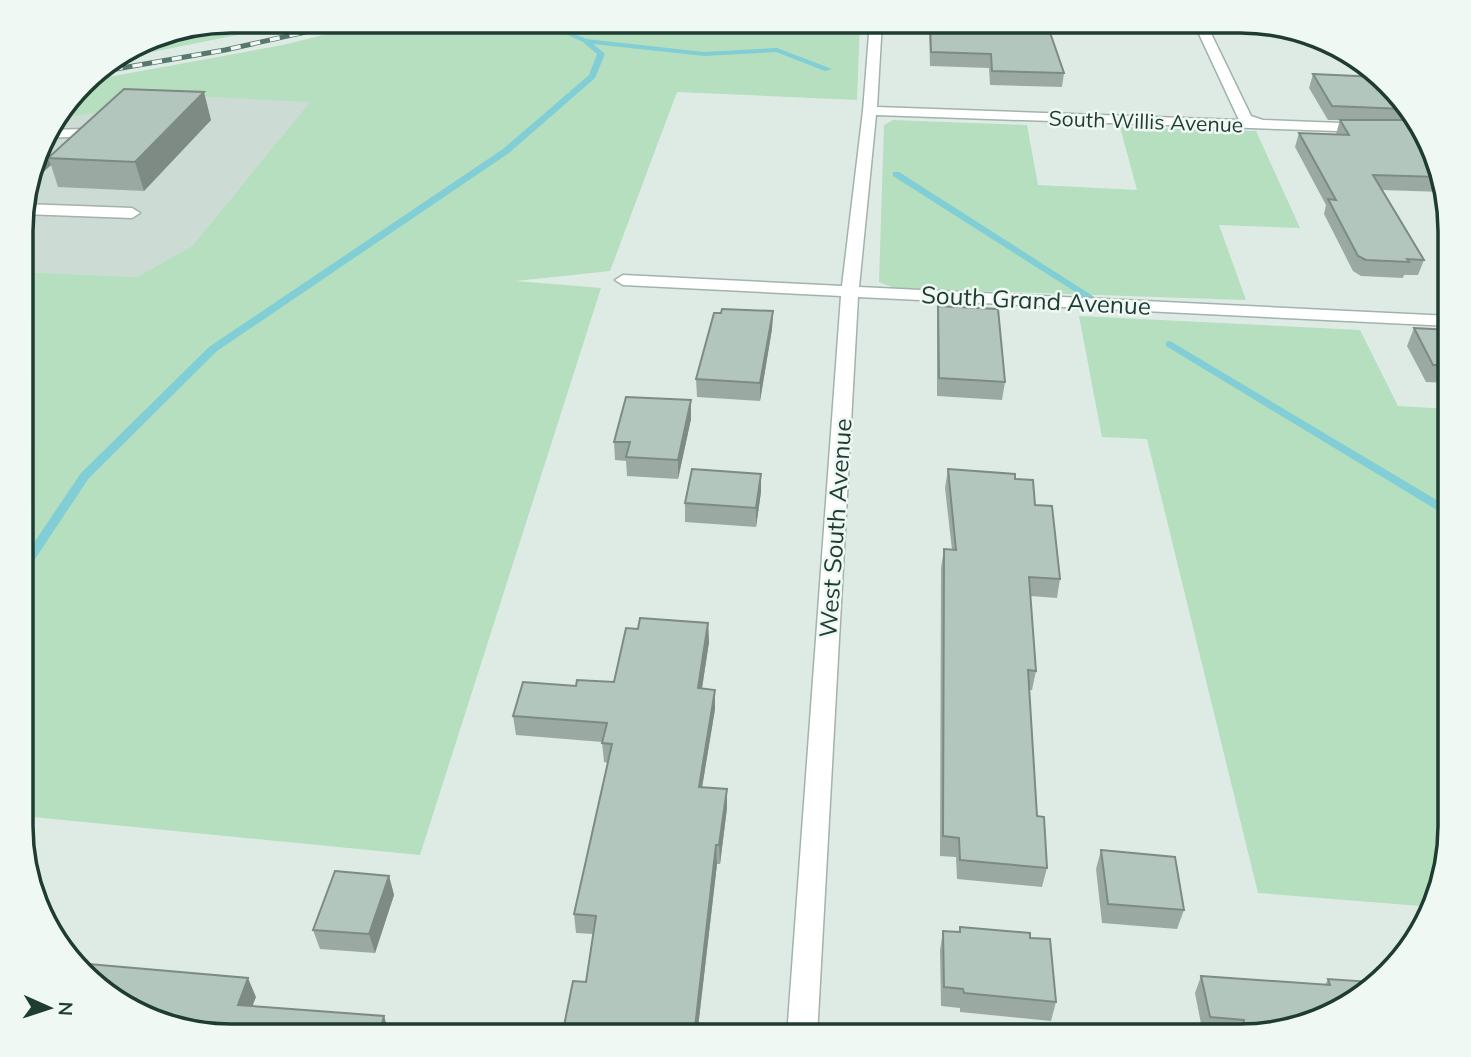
<svg xmlns="http://www.w3.org/2000/svg" width="1471" height="1057" viewBox="0 0 1471 1057" font-family="Mulish,sans-serif">
<rect width="100%" height="100%" fill="#deebe5"/>
<!-- built -->
<polygon fill="#ccdbd3" points="191,96 311,101 192,246 137,277 23,272 23,203 49,127 54,120"/>
<!-- green -->
<g fill="#b5dfbe">
<polygon points="231,21 307,21 117,59 163,32"/>
<polygon points="380,21 860,21 857,100 677,92 610,271 516,281 601,288 420,855 23,816 23,272 137,277 192,246 310,102 191,96 54,120 86,81 283,45"/>
<polygon points="893,120 1027,125 1038,185 1137,190 1120,127 1256,131 1300,228 1219,225 1246,300 894,288 879,282 884,125"/>
<polygon points="1079,316 1360,330 1398,406 1450,409 1450,839 1433,907 1258,893 1147,439 1102,437"/>
</g>
<g fill="none" stroke-linecap="round" stroke-linejoin="round">
<!-- stream -->
<g fill="#81ced6" fill-rule="evenodd">
<polygon points="537,21 546,21 586,39 704,52 777,48 832,69 825,71 776,52 704,56 593,44 605,54 595,78 509,153 217,351 89,478 27,571 23,572 23,559 81,473 209,347 503,149 589,75 597,54 583,42"/>
<polygon points="893,172 899,172 1096,298 1094,300 1088,300 893,176"/>
<polygon points="1170,341 1450,508 1450,518 1166,346 1166,342"/>
</g>
<defs>
<g id="minor">
<polygon points="870,21 882,21 877,107 1239,120 1193,21 1205,21 1251,116 1263,120 1367,124 1374,128 1367,132 876,115 859,287 1450,316 1450,326 858,297 817,1036 787,1036 841,296 623,285 615,280 623,275 842,286 863,111"/>
<polygon points="86,129 91,130 91,136 45,138 48,130"/>
<polygon points="23,204 132,208 140,213 132,218 23,214"/>
</g>
</defs>
<!-- minor casing -->
<use href="#minor" stroke="#a1b3ac" stroke-width="3"/>
<!-- minor -->
<use href="#minor" fill="#fff" fill-rule="evenodd"/>
<defs>
<polyline id="rail" points="93,73 225,50 355,21"/>
</defs>
<!-- rail casing -->
<use href="#rail" stroke="#58786e" stroke-width="5"/>
<!-- rail -->
<use href="#rail" stroke="#eff8f3" stroke-width="3.5" stroke-dasharray="10" stroke-linecap="butt"/>
</g>
<!-- wall -->
<g fill="#9aaaa3">
<polygon points="929,21 1046,21 1064,73 1062,87 990,85 989,68 930,66"/>
<polygon points="1115,21 1168,21 1167,29 1117,29"/>
<polygon points="1313,74 1378,77 1428,138 1443,192 1382,190 1424,260 1418,275 1404,275 1403,278 1361,276 1353,271 1324,214 1326,205 1295,147 1299,133 1336,134 1340,120 1328,120 1309,88"/>
<polygon points="211,120 144,191 58,187 51,165 29,185 45,140 50,156"/>
<polygon points="938,306 1005,382 1002,400 937,396 937,323"/>
<polygon points="773,311 772,329 760,401 697,397 696,379 721,313"/>
<polygon points="1414,328 1450,330 1450,383 1426,382 1407,346"/>
<polygon points="691,419 678,479 627,476 626,461 615,460 614,442"/>
<polygon points="948,469 1015,479 1035,505 1060,579 1057,598 1030,596 1036,671 1032,690 1029,690 1037,816 1047,868 1042,887 957,879 956,857 940,856 941,568 944,549 952,550 945,488"/>
<polygon points="761,474 761,492 756,527 685,522 685,503"/>
<polygon points="708,623 709,642 702,689 715,709 702,787 727,789 727,808 720,864 717,864 697,1036 562,1036 586,982 593,934 576,933 574,914 608,763 604,762 602,742 516,735 513,716 576,686 614,682 638,629"/>
<polygon points="1101,850 1184,910 1177,929 1102,923 1096,869"/>
<polygon points="389,876 394,895 375,953 320,949 313,930"/>
<polygon points="960,927 1030,938 1056,1002 1051,1021 960,1012 960,1008 941,1006 940,950 943,931 959,932"/>
<polygon points="1201,976 1325,985 1328,979 1372,982 1332,1014 1240,1036 1220,1036 1203,1034 1195,993"/>
</g>
<!-- shaded-wall -->
<g fill="#7d8b84">
<polygon points="204,92 211,120 144,191 135,162"/>
<polygon points="45,140 51,158 48,158 51,165 29,185"/>
<polygon points="773,311 772,329 760,401 760,383"/>
<polygon points="691,400 691,419 678,479 678,460"/>
<polygon points="761,474 761,492 756,527 756,508"/>
<polygon points="708,623 709,642 699,707 698,688"/>
<polygon points="715,690 715,709 699,806 699,787"/>
<polygon points="727,789 727,808 720,864 719,845"/>
<polygon points="716,845 717,864 697,1036 694,1036"/>
<polygon points="389,876 394,895 375,953 369,934"/>
<polygon points="68,947 77,962 66,950"/>
<polygon points="248,978 256,997 246,1023 238,1005"/>
<polygon points="384,1016 390,1035 381,1027"/>
</g>
<!-- building -->
<g fill="#b3c6bd" stroke="#7d8b84" stroke-width="2">
<polygon points="930,21 1046,21 1064,73 992,71 991,54 931,52"/>
<polygon points="1313,74 1378,77 1404,109 1332,106"/>
<polygon points="124,89 204,92 135,162 48,158"/>
<polygon points="1340,120 1414,120 1428,138 1439,177 1373,175 1424,260 1407,259 1409,262 1366,260 1358,256 1328,199 1336,200 1299,133 1349,135"/>
<polygon points="938,306 998,309 1005,382 939,378"/>
<polygon points="722,309 773,311 760,383 696,379 714,313 721,313"/>
<polygon points="1414,328 1450,330 1450,365 1433,365"/>
<polygon points="626,397 691,400 678,460 626,457 630,442 614,442"/>
<polygon points="692,469 761,474 756,508 685,503"/>
<polygon points="948,469 1015,474 1015,479 1033,480 1035,505 1052,506 1060,579 1029,577 1036,671 1028,670 1037,816 1044,817 1047,868 960,860 959,838 943,836 944,549 956,550"/>
<polygon points="640,618 708,623 698,688 715,690 699,787 727,789 719,845 716,845 694,1036 562,1036 573,981 586,982 596,916 574,914 612,744 602,743 607,723 513,716 523,682 576,686 577,680 614,682 626,628 638,629"/>
<polygon points="1101,850 1175,857 1184,910 1108,904"/>
<polygon points="335,871 389,876 369,934 313,930"/>
<polygon points="960,927 1030,933 1030,938 1050,939 1056,1002 964,993 963,989 944,987 943,931 960,932"/>
<polygon points="77,963 248,978 238,1005 384,1016 381,1027 448,1032 447,1036 218,1036 163,1025 103,992"/>
<polygon points="1201,976 1330,985 1328,979 1372,982 1332,1014 1243,1035 1244,1020 1210,1017"/>
</g>
<g text-anchor="middle" dominant-baseline="central" stroke-width="5" stroke-linejoin="round" paint-order="stroke">
<!-- far-street labels -->
<g font-size="21" fill="#1e3c32" stroke="#eff8f3">
<text transform="translate(1146 121) rotate(2)">South Willis Avenue</text>
</g>
<!-- street labels -->
<g font-size="24" fill="#1e3c32" stroke="#eff8f3">
<text transform="translate(1036 300) rotate(3)">South Grand Avenue</text>
<text transform="translate(835 528) rotate(-86)">West South Avenue</text>
</g>
</g>
<!-- crop -->
<path d="M0 0H1471V1057H0ZM231 33H1240A198 198 0 0 1 1438 231V826A198 198 0 0 1 1240 1024H231A198 198 0 0 1 33 826V231A198 198 0 0 1 231 33Z" fill="#eff8f3" fill-rule="evenodd"/>
<path fill="none" stroke="#1e3c32" stroke-width="3.5" d="M231 33H1240A198 198 0 0 1 1438 231V826A198 198 0 0 1 1240 1024H231A198 198 0 0 1 33 826V231A198 198 0 0 1 231 33Z"/>
<!-- north arrow -->
<g transform="translate(49 1008) rotate(93)" stroke="#eff8f3" stroke-width="5" paint-order="stroke">
<path d="M0-5L12 26L0 18L-12 26Z" fill="#1e3c32"/>
<text y="-10" font-size="19" font-weight="bold" text-anchor="middle" fill="#1e3c32">N</text>
</g>
</svg>
